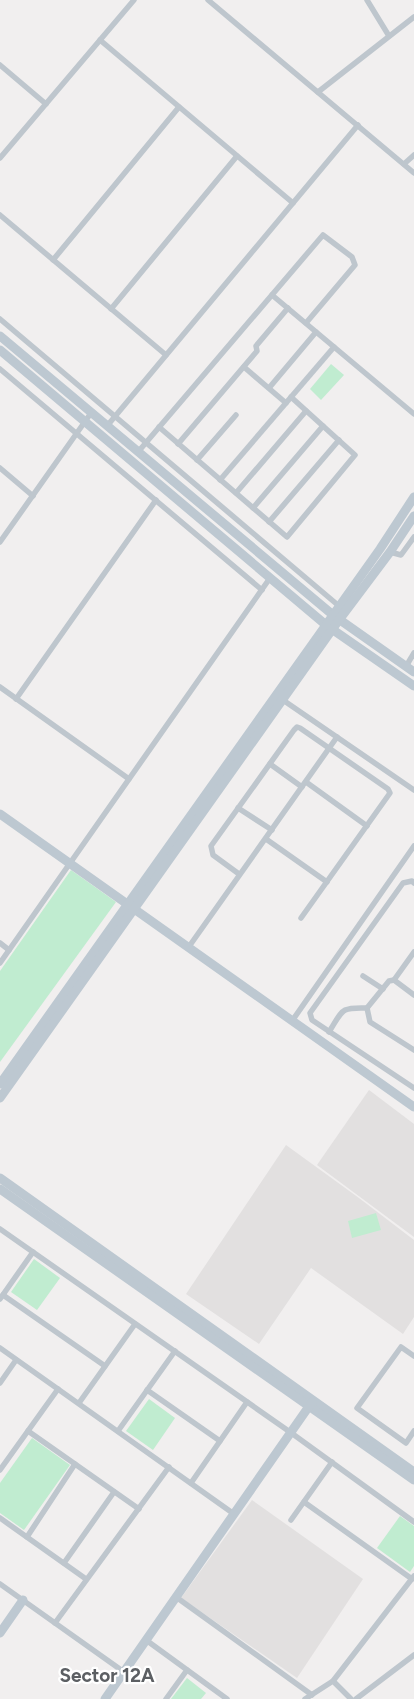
<svg xmlns="http://www.w3.org/2000/svg" width="414" height="1699" viewBox="0 0 414 1699" font-family="Figtree,sans-serif">
<rect width="100%" height="100%" fill="#f1efef"/>
<!-- education -->
<g fill="#e2e0e0">
<polygon points="369,1090 414,1124 414,1237 317,1165"/>
<polygon points="286,1145 359,1198 414,1240 414,1317 403,1334 311,1268 259,1344 186,1294"/>
<polygon points="252,1500 363,1579 297,1678 181,1598"/>
</g>
<!-- green -->
<g fill="#c0ecd0">
<polygon points="331,364 344,375 321,400 310,389"/>
<polygon points="71,870 116,902 0,1062 0,971"/>
<polygon points="376,1213 381,1230 352,1238 348,1221"/>
<polygon points="34,1259 60,1278 37,1310 11,1292"/>
<polygon points="149,1399 175,1418 153,1450 126,1431"/>
<polygon points="32,1438 70,1465 24,1530 0,1513 0,1483"/>
<polygon points="400,1516 414,1526 414,1566 410,1572 377,1548"/>
<polygon points="187,1678 206,1693 201,1699 171,1699"/>
</g>
<g fill="none" stroke-linecap="round" stroke-linejoin="round">
<!-- street -->
<g stroke="#bec6cd" stroke-width="5.5">
<polyline points="208,0 414,173"/>
<polyline points="367,0 389,36"/>
<polyline points="100,40 293,203"/>
<polyline points="0,65 46,104"/>
<polyline points="318,92 414,17"/>
<polyline points="0,158 134,0"/>
<polyline points="404,164 414,155"/>
<polyline points="0,215 166,355"/>
<polyline points="53,260 179,107"/>
<polyline points="272,295 414,414"/>
<polyline points="111,309 237,156"/>
<polyline points="0,319 339,606"/>
<polyline points="244,367 286,403"/>
<polyline points="0,369 262,590"/>
<polyline points="269,388 316,332"/>
<polyline points="107,426 358,125"/>
<polyline points="159,427 287,537 355,455 291,397"/>
<polyline points="178,444 257,351 256,346 288,308"/>
<polyline points="138,452 323,235 352,257 355,265 306,323"/>
<polyline points="197,460 236,415"/>
<polyline points="0,468 33,496"/>
<polyline points="220,480 334,347"/>
<polyline points="236,493 306,411"/>
<polyline points="253,508 323,426"/>
<polyline points="269,522 339,440"/>
<polyline points="0,542 91,413"/>
<polyline points="390,552 401,555 414,537"/>
<polyline points="408,663 414,653"/>
<polyline points="0,687 129,779"/>
<polyline points="280,698 414,790"/>
<polyline points="16,699 156,500"/>
<polyline points="270,764 302,787"/>
<polyline points="306,782 367,826"/>
<polyline points="238,808 272,830"/>
<polyline points="266,839 327,882"/>
<polyline points="239,874 213,855 211,846 294,730 297,727 300,728 388,789 390,793 301,918"/>
<polyline points="414,883 412,881 403,883 310,1013 312,1020 414,1088"/>
<polyline points="0,943 9,950"/>
<polyline points="188,948 337,737"/>
<polyline points="414,952 394,980 414,995"/>
<polyline points="0,963 270,578"/>
<polyline points="363,976 383,989"/>
<polyline points="394,980 389,981 367,1008 370,1022 414,1050"/>
<polyline points="292,1021 414,846"/>
<path d="M329 1032C343 1010 340 1007 367 1008"/>
<polyline points="0,1229 290,1432 414,1522"/>
<polyline points="3,1295 105,1366"/>
<polyline points="0,1299 33,1252"/>
<polyline points="0,1348 234,1514"/>
<polyline points="414,1356 401,1347 357,1408 406,1443 414,1431"/>
<polyline points="0,1383 16,1360"/>
<polyline points="147,1390 220,1441"/>
<polyline points="79,1403 135,1324"/>
<polyline points="28,1431 139,1509"/>
<polyline points="118,1431 175,1351"/>
<polyline points="0,1470 58,1389"/>
<polyline points="191,1483 247,1402"/>
<polyline points="304,1502 412,1579"/>
<polyline points="0,1518 86,1579"/>
<polyline points="291,1520 332,1462"/>
<polyline points="27,1537 75,1464"/>
<polyline points="64,1563 114,1492"/>
<polyline points="0,1584 124,1672"/>
<polyline points="176,1597 312,1695"/>
<polyline points="55,1623 169,1467"/>
<polyline points="146,1640 227,1699"/>
<polyline points="333,1681 414,1576"/>
<polyline points="166,1699 187,1670"/>
<polyline points="305,1699 333,1681 351,1699"/>
<polyline points="356,1699 414,1655"/>
</g>
<!-- secondary -->
<g stroke="#bdc8d1" stroke-width="9">
<polyline points="0,336 333,615 414,672"/>
<polyline points="0,350 326,625 414,686"/>
<polyline points="0,814 414,1107"/>
<polyline points="0,1084 380,549 414,497"/>
<polyline points="0,1098 339,620 390,552 414,516"/>
<polyline points="0,1178 414,1472"/>
<polyline points="0,1189 414,1480"/>
<polyline points="0,1633 23,1600"/>
<polyline points="105,1699 312,1402"/>
</g>
</g>
<g text-anchor="middle" dominant-baseline="central" stroke-width="4.5" stroke-linejoin="round" paint-order="stroke">
<!-- district labels -->
<g font-size="19" font-weight="bold" fill="#5c5f63" stroke="#fff">
<text x="107" y="1675">Sector 12A</text>
</g>
</g>
</svg>
